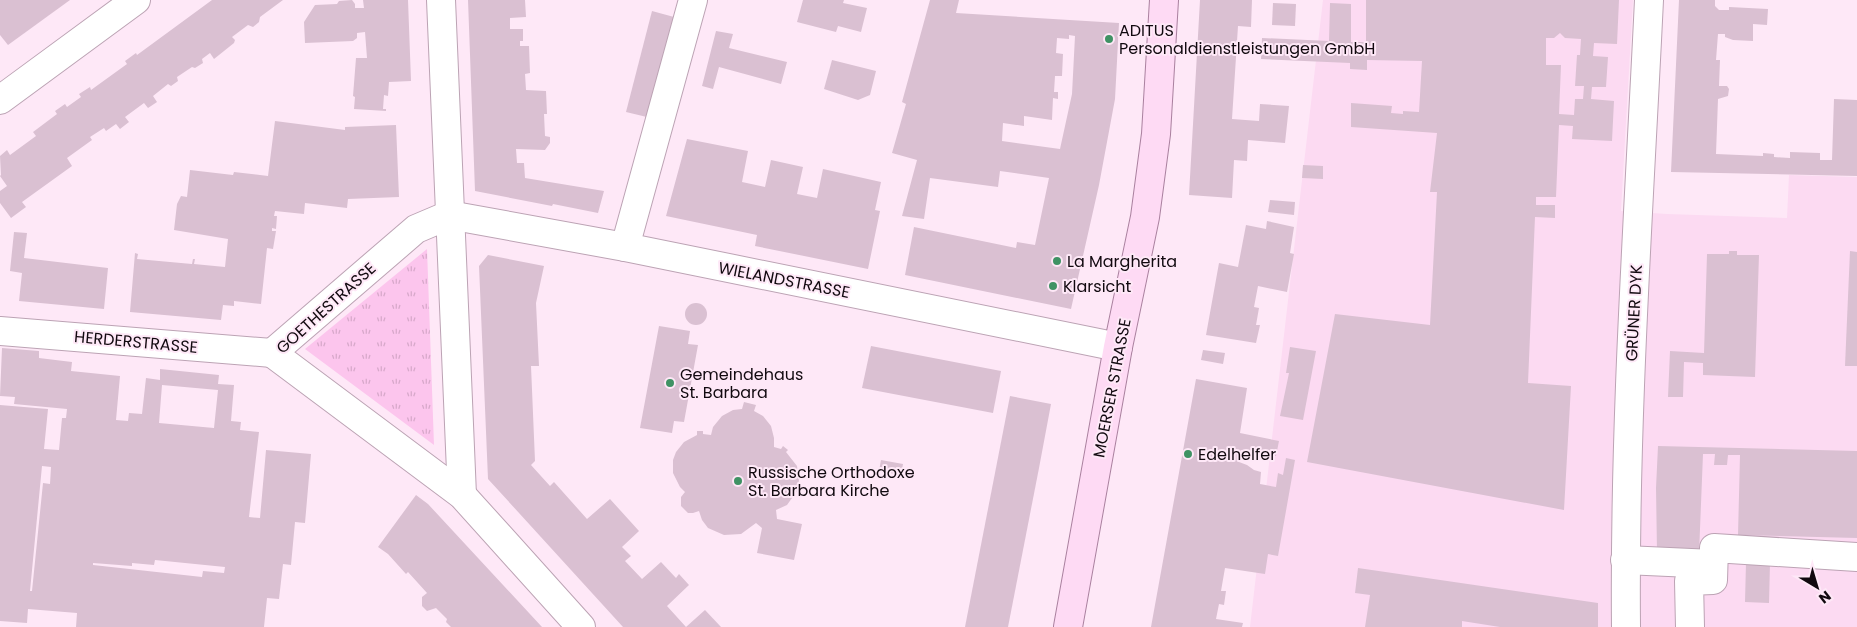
<svg xmlns="http://www.w3.org/2000/svg" width="1857" height="627" viewBox="0 0 1857 627" font-family="Poppins,sans-serif">
<defs>
<pattern id="grass-tufts" width="24" height="20" patternUnits="userSpaceOnUse" patternTransform="scale(1.25)"><rect width="24" height="20" fill="#fcc5ed"/><path d="M3 7l-1-3M5 7V3M7 7l1-3M15 17l-1-3M17 17v-4M19 17l1-3" fill="none" stroke="#d7a8ca"/></pattern>
</defs>
<rect width="100%" height="100%" fill="#fee8f7"/>
<!-- built -->
<polygon fill="#fcdaf2" points="1323,0 1633,0 1621,211 1667,214 1787,218 1789,175 1857,177 1857,627 1250,627"/>
<!-- grass -->
<polygon fill="url(#grass-tufts)" points="427,249 434,445 305,349"/>
<!-- building -->
<g fill="#dac0d2" fill-rule="evenodd">
<polygon points="0,0 70,0 8,45 0,35"/>
<polygon points="212,0 283,0 260,17 259,22 253,27 248,25 232,37 235,40 234,43 214,59 210,53 202,59 203,63 195,68 192,67 177,77 178,81 171,86 168,84 153,96 157,102 148,108 144,103 125,117 129,122 120,129 116,124 106,131 104,128 90,137 92,140 67,158 72,166 22,202 26,207 11,218 0,203 0,191 7,186 0,176 1,175 0,156 7,150 10,155 36,136 33,132 57,114 55,111 65,104 67,107 81,97 79,94 90,87 91,90 127,64 125,61 136,53 137,55"/>
<polygon points="352,0 355,4 355,8 364,8 363,0 408,0 411,81 389,82 388,96 384,95 383,109 386,109 386,111 354,109 355,97 353,96 356,58 367,58 365,32 357,33 357,38 353,41 305,43 304,22 315,5 337,4 339,1"/>
<polygon points="468,0 525,0 526,17 510,18 510,29 523,29 523,41 520,41 520,46 529,46 530,73 525,74 526,90 546,91 547,114 544,114 545,136 550,137 550,143 545,150 516,149 517,163 524,163 525,178 604,191 598,213 553,204 552,206 475,191"/>
<polygon points="803,0 844,0 843,3 867,8 861,32 838,26 836,32 797,22"/>
<path d="M930 0H959L956 13 1119 23 1115 99 1099 185 1071 309 905 275 914 227 1016 248 1017 242 1035 245 1049 178 1000 171 998 187 930 178 924 219 902 216 917 160 892 153 906 104 902 102ZM1069 35 1075 36 1072 94 1060 149 1002 141 1003 123 1024 126V116L1052 120 1053 98 1058 99V92H1054L1055 76H1062L1063 54 1056 53 1057 38 1069 39Z"/>
<polygon points="1200,0 1252,0 1251,27 1238,26 1232,119 1259,121 1260,104 1289,106 1285,143 1248,140 1247,161 1234,160 1232,198 1189,195"/>
<path d="M1366 0H1619L1617 44 1594 43 1593 56 1608 57 1606 87H1592L1591 99 1614 101 1612 141 1572 139 1573 126 1559 125 1556 197H1536V205H1555V218L1535 217 1528 383 1571 386 1564 510 1307 462 1335 314 1430 325 1437 192H1430L1437 133 1351 127V103L1392 106 1391 113 1403 114V111L1419 112 1422 61 1367 60V70L1350 69V63L1261 59 1262 38 1329 41 1330 3 1351 4V42H1366ZM1560 33 1565 38 1581 39 1580 55H1577L1575 86H1584L1583 99H1575L1574 115 1559 114 1561 65H1546V38H1554Z"/>
<polygon points="1679,0 1715,0 1715,6 1719,10 1729,10 1729,7 1768,9 1767,25 1753,24 1753,41 1733,40 1725,37 1725,34 1718,34 1716,60 1720,60 1719,86 1727,86 1729,89 1728,96 1718,99 1716,154 1763,156 1763,153 1774,154 1774,157 1790,158 1790,152 1820,153 1820,160 1832,160 1834,99 1857,100 1857,176 1671,172"/>
<polygon points="1273,3 1296,4 1295,26 1272,25"/>
<polygon points="652,11 674,17 651,118 626,112"/>
<polygon points="716,31 733,34 729,48 787,62 781,84 719,67 713,89 702,86"/>
<polygon points="832,60 876,71 870,95 858,100 824,89"/>
<polygon points="275,121 345,130 345,127 396,125 399,197 348,199 347,208 305,203 304,214 275,211 274,216 277,216 276,229 272,228 272,231 276,231 273,249 267,248 261,304 234,301 234,306 223,305 221,320 130,312 135,253 138,254 137,259 192,264 193,259 195,259 194,264 225,267 228,239 174,230 177,204 181,196 187,197 190,170 233,175 234,172 268,176"/>
<polygon points="687,139 748,151 742,182 765,187 771,160 803,167 797,194 817,198 823,169 881,182 875,210 880,211 868,269 755,246 757,235 666,216"/>
<polygon points="1303,165 1323,166 1323,179 1302,178"/>
<polygon points="1270,200 1295,202 1294,215 1268,212"/>
<polygon points="1267,221 1294,227 1290,253 1294,254 1287,292 1258,286 1254,307 1259,308 1256,325 1260,325 1256,343 1206,335 1219,263 1238,267 1246,225 1266,229"/>
<polygon points="14,232 27,233 24,258 108,268 104,309 19,301 22,273 10,271"/>
<polygon points="1729,251 1737,251 1737,255 1759,255 1755,377 1703,375 1703,363 1684,362 1683,397 1668,397 1670,351 1704,353 1707,254 1729,254"/>
<polygon points="1850,251 1857,252 1857,366 1845,366"/>
<polygon points="488,255 544,266 536,303 539,366 531,366 535,461 531,465 550,486 554,482 587,519 610,499 639,531 622,547 631,556 625,561 642,579 661,562 676,578 679,574 689,585 667,606 686,627 623,627 488,479 479,266"/>
<circle cx="696" cy="314" r="11"/>
<polygon points="659,326 690,331 688,344 698,345 684,422 674,421 672,433 640,428"/>
<polygon points="871,346 1001,371 993,413 862,388"/>
<polygon points="1290,347 1316,351 1303,420 1280,416 1289,373 1286,373"/>
<path d="M2 348 39 351V358L72 362 71 371 120 376 116 420 128 421 129 413 142 414 146 378 160 380V369L219 375 218 384 234 385 231 421 241 422 240 430 259 432 249 517 260 518 266 450 311 454 305 523 295 522 291 565 283 564 279 599 267 598 264 627H76L77 613 28 609 27 623 0 621V405L48 409 44 449 59 450 62 418H66L67 409 14 404 15 397 0 396ZM162 385 218 390 214 428 159 423ZM42 466 51 467 50 484 43 483 32 591H30ZM155 560 225 567 224 573 203 571 202 577 93 565V563L132 566V563L154 565Z"/>
<polygon points="1203,350 1225,353 1223,364 1201,360"/>
<polygon points="1196,379 1247,388 1240,433 1279,441 1276,456 1241,450 1239,462 1247,465 1254,470 1261,472 1260,484 1276,487 1278,473 1283,475 1286,458 1295,460 1278,556 1268,554 1265,574 1225,568 1221,591 1226,591 1224,605 1219,604 1216,619 1243,623 1242,627 1151,627"/>
<polygon points="1010,396 1051,404 1039,468 1008,627 965,627"/>
<polygon points="744,402 756,405 754,411 763,416 771,426 774,438 774,447 781,449 783,446 788,450 786,452 797,466 799,480 797,491 787,505 776,510 777,519 802,524 794,560 757,553 762,528 756,523 741,534 724,535 708,528 702,520 699,511 693,513 688,513 681,506 681,497 685,492 680,487 673,473 673,460 676,452 684,442 697,435 697,431 703,431 703,434 711,435 713,427 722,416 733,410 742,409"/>
<polygon points="1658,446 1857,451 1857,538 1738,535 1740,455 1728,455 1727,465 1714,465 1715,454 1703,454 1699,554 1657,552 1656,488"/>
<polygon points="881,460 903,464 901,475 879,471"/>
<polygon points="416,495 428,504 542,627 451,627 446,622 447,619 436,608 427,611 422,606 422,597 427,593 408,572 406,574 388,554 378,547"/>
<polygon points="1746,563 1770,563 1769,603 1745,602"/>
<polygon points="1358,568 1598,603 1598,627 1500,627 1462,621 1462,627 1365,627 1370,595 1355,593"/>
<polygon points="705,610 721,627 686,627"/>
</g>
<g fill="none" stroke-linecap="round" stroke-linejoin="round">
<defs>
<g id="minor">
<polyline points="441,0 462,495"/>
<polyline points="0,100 136,0"/>
<polyline points="625,247 693,0"/>
<polyline points="0,331 272,353"/>
<polyline points="272,353 416,229 449,215 625,247 1118,347"/>
<polyline points="272,353 462,495 581,627"/>
<polyline points="1625,560 1713,564"/>
<path d="M1626 627C1624 418 1639 209 1649 0"/>
<polyline points="1690,627 1689,581 1713,580 1714,548 1857,557"/>
</g>
<polyline id="major" points="1068,627 1118,347 1145,217 1156,134 1164,0"/>
</defs>
<!-- minor casing -->
<use href="#minor" stroke="#bca3b4" stroke-width="30"/>
<!-- major casing -->
<use href="#major" stroke="#aa819f" stroke-width="30"/>
<!-- minor -->
<use href="#minor" stroke="#fff" stroke-width="28"/>
<!-- major -->
<use href="#major" stroke="#fedaf4" stroke-width="28"/>
</g>
<!-- markers -->
<g fill="#3f9264" stroke="#fee8f7" stroke-width="2">
<circle cx="1109" cy="39" r="5"/>
<circle cx="1057" cy="261" r="5"/>
<circle cx="1053" cy="286" r="5"/>
<circle cx="670" cy="383" r="5"/>
<circle cx="1188" cy="454" r="5"/>
<circle cx="738" cy="481" r="5"/>
</g>
<g text-anchor="middle" dominant-baseline="central" stroke-width="4" stroke-linejoin="round" paint-order="stroke">
<!-- poi labels -->
<g font-size="16" fill="#11090f" stroke="#fee8f7" text-anchor="start">
<text x="1119" y="30">ADITUS<tspan x="1119" dy="18">Personaldienstleistungen GmbH</tspan></text>
<text x="1067" y="261">La Margherita</text>
<text x="1063" y="286">Klarsicht</text>
<text x="680" y="374">Gemeindehaus<tspan x="680" dy="18">St. Barbara</tspan></text>
<text x="1198" y="454">Edelhelfer</text>
<text x="748" y="472">Russische Orthodoxe<tspan x="748" dy="18">St. Barbara Kirche</tspan></text>
</g>
<!-- street labels -->
<g font-size="16" fill="#11090f" stroke="#fee8f7">
<text transform="translate(784 280) rotate(11)">WIELANDSTRASSE</text>
<text transform="translate(326 308) rotate(-42)">GOETHESTRASSE</text>
<text transform="translate(1634 313) rotate(-87)">GRÜNER DYK</text>
<text transform="translate(136 342) rotate(5)">HERDERSTRASSE</text>
<text transform="translate(1112 388) rotate(-79)">MOERSER STRASSE</text>
</g>
</g>
<!-- north arrow -->
<g transform="translate(1817 587) rotate(142)" stroke="#fee8f7" stroke-width="4" paint-order="stroke">
<path d="M0-4L9 19L0 12L-9 19Z" fill="#11090f"/>
<text y="-8" font-size="14" font-weight="bold" text-anchor="middle" fill="#11090f">N</text>
</g>
</svg>
